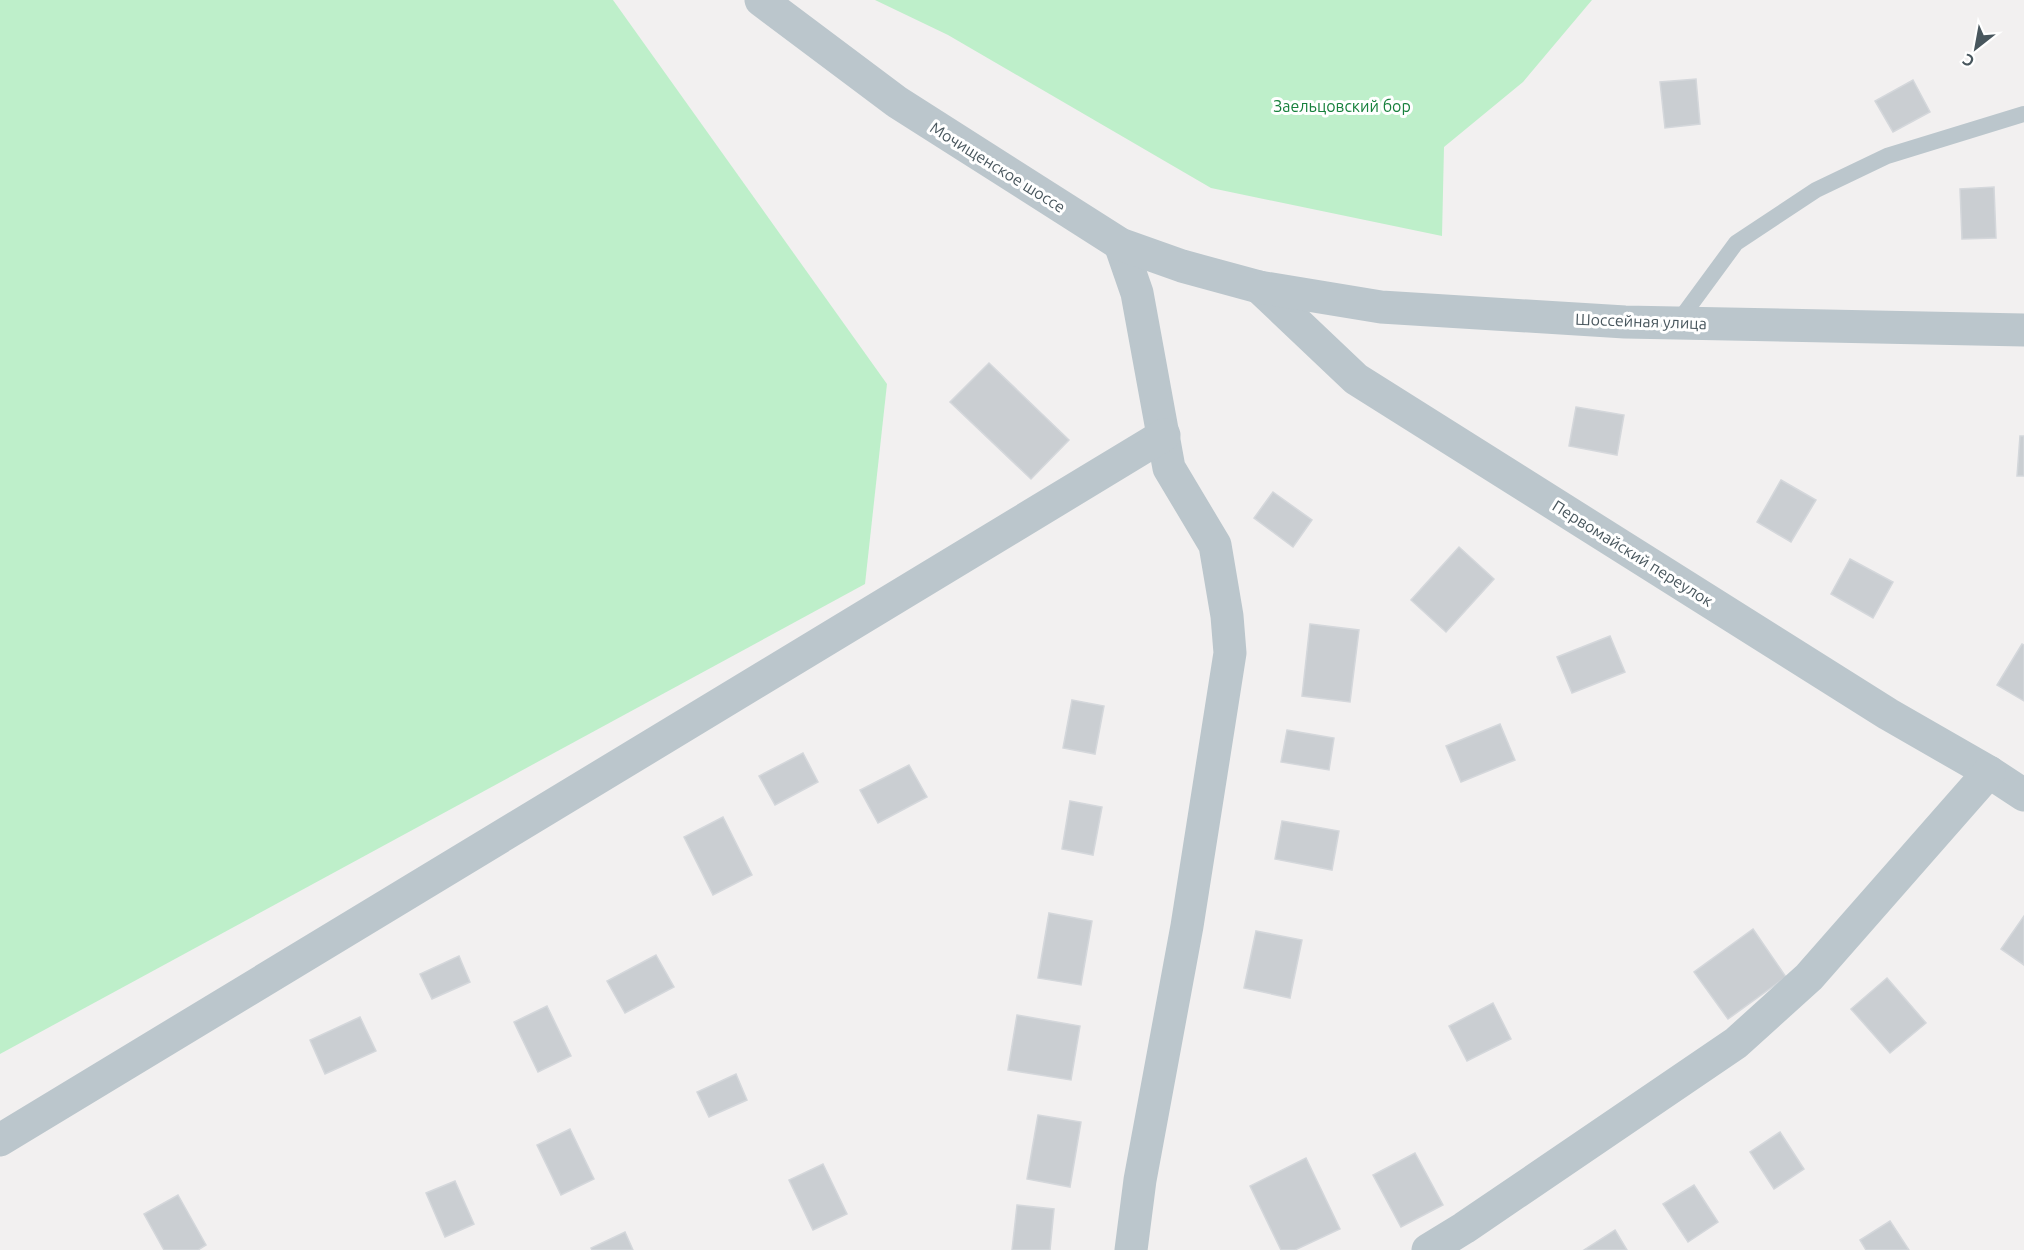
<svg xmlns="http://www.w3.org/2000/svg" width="2024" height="1250" viewBox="0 0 2024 1250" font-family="Ubuntu,sans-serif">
<rect width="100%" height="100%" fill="#f2f0f0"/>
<!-- green -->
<g fill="#beefca">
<polygon points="0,0 613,0 887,384 865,584 0,1054"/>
<polygon points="875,0 1592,0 1523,82 1444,147 1442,236 1211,188 948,35"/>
</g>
<!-- building -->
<g fill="#caced2" stroke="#d4d7db" stroke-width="1.5">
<polygon points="1696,79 1700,124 1665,128 1660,82"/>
<polygon points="1913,80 1930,112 1893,132 1875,101"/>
<polygon points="1994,187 1996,238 1962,239 1960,189"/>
<polygon points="989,363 1069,440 1031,479 950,402"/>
<polygon points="1576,407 1624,415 1617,455 1569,446"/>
<polygon points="2020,436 2024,436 2024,476 2017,476"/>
<polygon points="1781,480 1816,500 1791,542 1757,522"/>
<polygon points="1273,492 1312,520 1293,547 1254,518"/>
<polygon points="1459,547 1494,579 1446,632 1411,600"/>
<polygon points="1850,559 1893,582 1873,618 1831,594"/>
<polygon points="1310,624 1359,630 1350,702 1302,696"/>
<polygon points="1610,636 1625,672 1572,693 1557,657"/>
<polygon points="2022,644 2024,645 2024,701 1997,685"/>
<polygon points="1072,700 1104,706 1095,754 1063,748"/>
<polygon points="1500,724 1515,760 1461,782 1446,746"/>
<polygon points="1287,730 1334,738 1329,770 1281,762"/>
<polygon points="803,753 818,782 775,805 759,776"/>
<polygon points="909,765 927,797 878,823 860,790"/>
<polygon points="1070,801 1102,807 1093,855 1062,849"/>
<polygon points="723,817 752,875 713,895 684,837"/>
<polygon points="1282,821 1339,831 1332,870 1275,859"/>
<polygon points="1049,913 1092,921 1081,985 1038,978"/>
<polygon points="2024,916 2024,965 2001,949"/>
<polygon points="1753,929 1786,977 1728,1019 1694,972"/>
<polygon points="1256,931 1302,940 1290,998 1244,988"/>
<polygon points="656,955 674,987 625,1013 607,981"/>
<polygon points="459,956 470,982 432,999 420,974"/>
<polygon points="1887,978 1926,1023 1890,1053 1851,1009"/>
<polygon points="1493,1003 1511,1039 1467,1061 1449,1026"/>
<polygon points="547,1006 571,1056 538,1072 514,1022"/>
<polygon points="1017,1015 1080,1026 1071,1080 1008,1070"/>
<polygon points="360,1017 376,1051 325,1074 310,1040"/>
<polygon points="736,1074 747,1100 709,1117 697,1092"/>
<polygon points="1038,1115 1081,1122 1070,1187 1027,1179"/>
<polygon points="570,1129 594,1179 561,1195 537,1145"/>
<polygon points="1780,1132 1804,1169 1774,1189 1750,1152"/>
<polygon points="1415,1153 1443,1205 1401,1227 1373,1175"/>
<polygon points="1306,1158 1340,1229 1295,1250 1281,1250 1250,1186"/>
<polygon points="823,1164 847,1214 813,1230 789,1180"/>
<polygon points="455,1181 474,1224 445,1237 426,1193"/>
<polygon points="1694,1185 1718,1222 1688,1242 1663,1204"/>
<polygon points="178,1195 206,1245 198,1250 164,1250 144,1214"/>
<polygon points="1017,1205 1054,1209 1050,1250 1012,1250"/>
<polygon points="1890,1221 1909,1250 1866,1250 1860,1240"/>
<polygon points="1615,1230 1627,1250 1584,1250"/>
<polygon points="625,1232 633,1250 592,1250 591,1248"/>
</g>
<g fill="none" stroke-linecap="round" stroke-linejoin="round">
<!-- service -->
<polyline stroke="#bbc6cc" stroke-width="16" points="1678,322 1736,243 1816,190 1887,156 2024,114"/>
<!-- minor -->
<g stroke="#bbc6cc" stroke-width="33">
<polyline points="1120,244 1137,293 1169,468 1215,545 1227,616 1230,653 1187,926 1140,1180 1131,1250"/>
<polyline points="1259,287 1356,379 1888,714 1989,772 2024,795"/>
<polyline points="0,1140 1164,435"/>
<polyline points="1428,1250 1464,1228 1736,1043 1809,977 1989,772"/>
</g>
<!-- tertiary -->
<polyline stroke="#bbc6cc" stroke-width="33" points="761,0 897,102 1120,244 1182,266 1259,287 1381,307 1625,322 2024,330"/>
</g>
<g text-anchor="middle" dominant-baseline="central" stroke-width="6" stroke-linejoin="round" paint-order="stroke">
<!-- park labels -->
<g font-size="16" fill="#17803c" stroke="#fff">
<text x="1342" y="106">Заельцовский бор</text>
</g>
<!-- street labels -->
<g font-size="16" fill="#48565d" stroke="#fff">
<text transform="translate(998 167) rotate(32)">Мочищенское шоссе</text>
<text transform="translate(1641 321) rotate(2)">Шоссейная улица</text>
<text transform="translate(1633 553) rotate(32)">Первомайский переулок</text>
</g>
</g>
<!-- north arrow -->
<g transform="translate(1976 48) rotate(211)" stroke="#ffffff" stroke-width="4.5" paint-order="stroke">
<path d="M0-4.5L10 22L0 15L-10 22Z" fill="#48565d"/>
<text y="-9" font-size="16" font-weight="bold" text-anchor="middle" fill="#48565d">С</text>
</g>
</svg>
